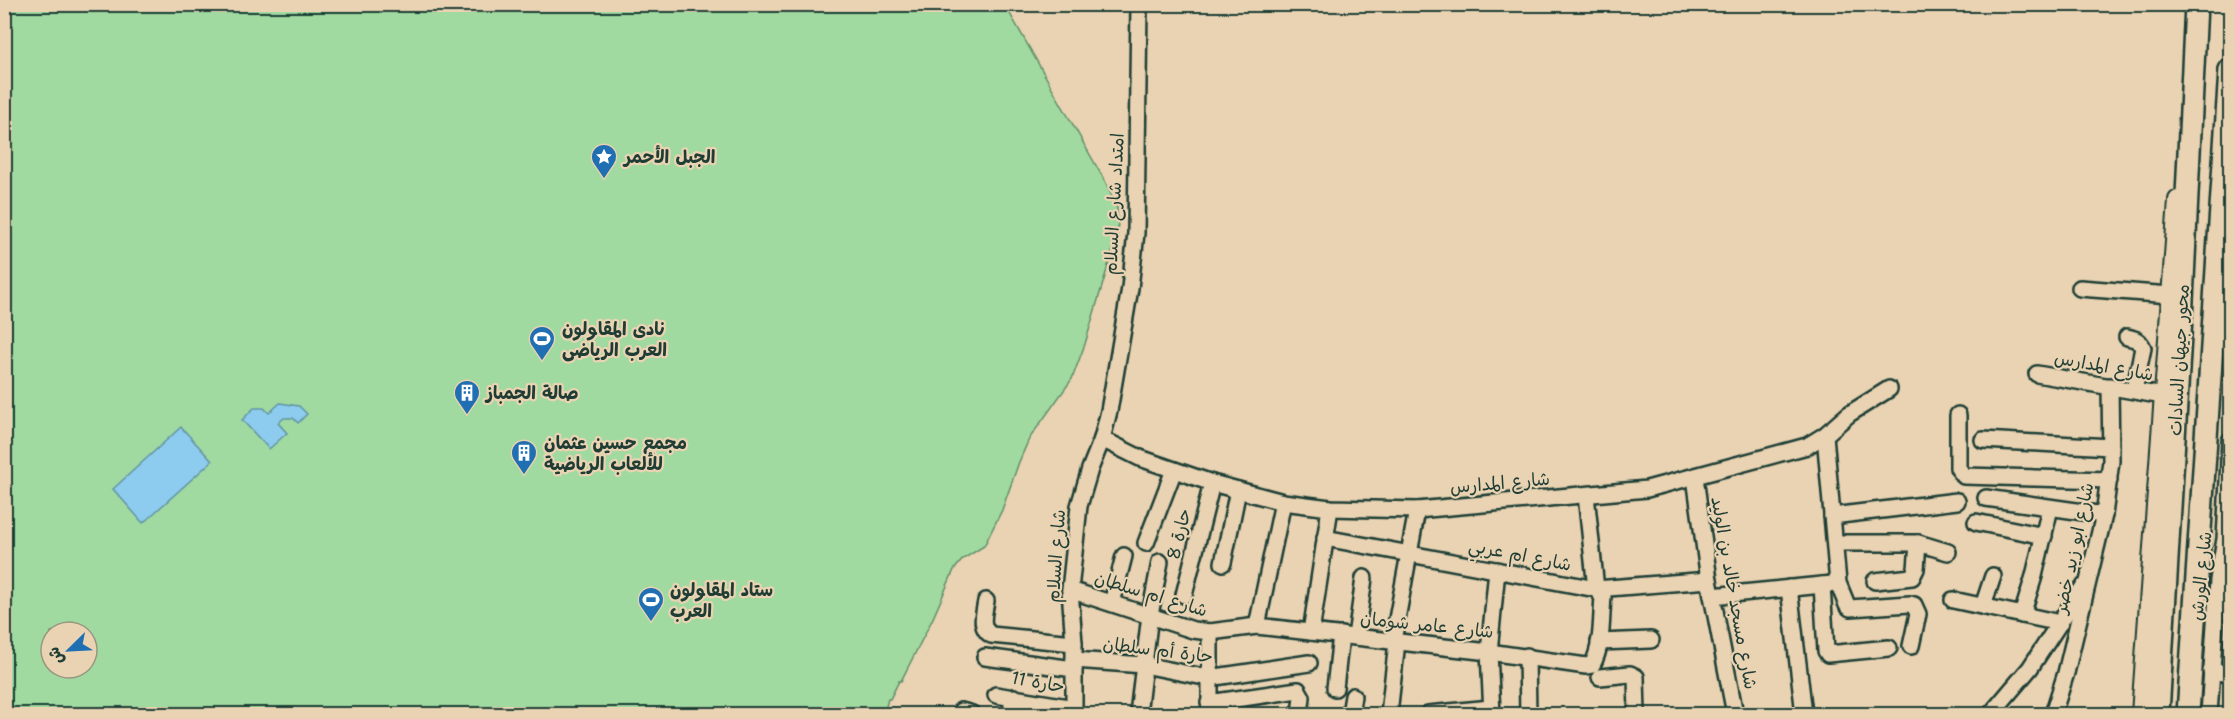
<svg xmlns="http://www.w3.org/2000/svg" width="2235" height="719" viewBox="0 0 2235 719" font-family="'Shantell Sans','Playpen Sans Arabic',sans-serif">
<rect width="100%" height="100%" fill="#e9d3b2"/>
<filter id="ink" filterUnits="userSpaceOnUse"><feTurbulence type="fractalNoise" baseFrequency=".0167" numOctaves="2"/><feDisplacementMap in="SourceGraphic" scale="12" xChannelSelector="R" yChannelSelector="G"/><feConvolveMatrix kernelMatrix="1 2 1 2 8 2 1 2 1" color-interpolation-filters="sRGB"/></filter>
<g filter="url(#ink)">
<!-- green -->
<path fill="#a0daa0" stroke="#608c6a" stroke-width="1.5" fill-rule="evenodd" d="M4 5H1005L1106 183 1117 208 1118 232 1085 344 1072 379 1029 439 1019 462 1002 510 984 546 963 559 954 570 933 618 901 681H899L890 699H888L884 714H5ZM51 632H87V668H51Z"/>
<!-- water -->
<g fill="#8dccee" stroke="#6193a4" stroke-width="1.5">
<polygon points="280,403 299,406 307,414 298,423 293,418 284,418 278,423 287,433 269,449 242,420 254,408 264,408 269,413"/>
<polygon points="181,427 212,461 143,523 113,489"/>
</g>
<g fill="none" stroke-linecap="round" stroke-linejoin="round">
<defs>
<g id="minor">
<polyline points="2080,288 2170,295"/>
<path d="M2127 337C2136 339 2139 340 2143 348L2134 390"/>
<polyline points="2037,374 2163,396"/>
<polyline points="1958,415 1958,468 1964,476 2109,480"/>
<polyline points="1825,435 1838,583 1847,605 1850,608 1910,604 1914,605 1918,614 1911,646"/>
<polyline points="1102,439 1140,458 1212,483 1283,502 1330,508 1417,510 1647,489 1807,446 1825,435 1849,414 1889,389"/>
<polyline points="1983,440 2111,447"/>
<polyline points="1695,477 1709,580 1735,714"/>
<polyline points="1986,498 2104,515"/>
<polyline points="1832,516 1957,501"/>
<polyline points="1976,522 2044,536"/>
<polyline points="1325,538 1596,589 1709,580"/>
<polyline points="1146,543 1174,470"/>
<polyline points="1835,543 1918,543 1948,552"/>
<polyline points="1223,563 1238,490"/>
<polyline points="1875,581 1912,577 1916,569 1918,543"/>
<polyline points="1822,585 1826,651 1828,654 1889,648"/>
<polyline points="1789,588 1804,714"/>
<path d="M1070 590 1193 630 1210 632 1257 626 1489 652 1586 666 1592 665C1603 646 1601 618 1603 597L1596 589 1586 495"/>
<polyline points="1184,595 1212,483"/>
<polyline points="1712,596 1832,584"/>
<polyline points="1953,600 2060,623"/>
<path d="M986 601C984 614 979 627 991 635L1074 643"/>
<polyline points="1112,603 1124,556"/>
<polyline points="1983,606 1993,576"/>
<polyline points="2022,615 2034,576 2050,508"/>
<polyline points="1257,626 1283,502"/>
<polyline points="1311,632 1330,508"/>
<polyline points="1356,637 1364,578"/>
<polyline points="1393,641 1417,510"/>
<polyline points="1599,642 1651,640"/>
<polyline points="1527,656 1528,714"/>
<polyline points="985,657 1074,669"/>
<polyline points="1074,660 1144,665 1209,678 1309,663"/>
<polyline points="2211,671 2230,674"/>
<polyline points="1600,677 1630,674 1636,677 1637,714"/>
<polyline points="1335,688 1341,635"/>
<polyline points="996,695 1074,708 1071,714"/>
<polyline points="1209,703 1298,690 1302,697 1300,714"/>
<polyline points="961,711 972,714"/>
<polyline points="1010,714 1014,697"/>
<polyline points="1076,714 1074,708 1074,643 1070,590 1079,506 1090,469 1102,439 1109,411 1130,288 1136,233 1139,4"/>
<polyline points="1138,714 1150,615 1160,562"/>
<polyline points="1210,714 1210,632"/>
<polyline points="1350,714 1353,696"/>
<polyline points="1389,714 1397,642"/>
<polyline points="1428,714 1491,708"/>
<polyline points="1492,714 1489,652 1497,570"/>
<polyline points="1991,714 2030,668 2083,587"/>
<polyline points="2053,714 2066,673 2104,515 2111,461 2110,386"/>
<polyline points="2209,714 2218,580 2225,539 2230,441"/>
</g>
<polyline id="tertiary" points="2141,714 2178,200"/>
<g id="secondary">
<polyline points="2158,714 2182,301 2196,4"/>
<polyline points="2188,714 2230,70"/>
</g>
</defs>
<!-- minor casing -->
<use href="#minor" stroke="#1f3d34" stroke-width="20"/>
<!-- tertiary casing -->
<use href="#tertiary" stroke="#1f3d34" stroke-width="22"/>
<!-- secondary casing -->
<use href="#secondary" stroke="#1f3d34" stroke-width="26"/>
<!-- minor -->
<use href="#minor" stroke="#e9d3b2" stroke-width="15"/>
<!-- tertiary -->
<use href="#tertiary" stroke="#e9d3b2" stroke-width="18"/>
<!-- secondary -->
<use href="#secondary" stroke="#e9d3b2" stroke-width="21"/>
</g>
</g>
<!-- icons -->
<defs>
<symbol id="sight-pin" viewBox="-11 -11 22 30"><path d="M0 17L-7.5 6A9.5 9.5 0 1 1 7.5 6Z" fill="#1f6fb2" stroke="#e9d3b2"/><path d="M0-6L1.8-2.2L6-1.7L2.9 1.2L3.7 5.4L0 3.3L-3.7 5.4L-2.9 1.2L-6-1.7L-1.8-2.2Z" fill="#fff"/></symbol>
<symbol id="stadium-pin" viewBox="-11 -11 22 30"><path d="M0 17L-7.5 6A9.5 9.5 0 1 1 7.5 6Z" fill="#1f6fb2" stroke="#e9d3b2"/><path d="M0-5a6.5 5 0 1 0 0 10a6.5 5 0 1 0 0-10ZM-3.5-1.8h7v3.6h-7Z" fill="#fff"/></symbol>
<symbol id="building-pin" viewBox="-11 -11 22 30"><path d="M0 17L-7.5 6A9.5 9.5 0 1 1 7.5 6Z" fill="#1f6fb2" stroke="#e9d3b2"/><path d="M-4-6H4V6H1V3H-1V6H-4ZM-2.5-4.3h1.7v1.8h-1.7ZM.8-4.3h1.7v1.8H.8ZM-2.5-1h1.7V.8h-1.7ZM.8-1h1.7V.8H.8Z" fill="#fff"/></symbol>
</defs>
<g fill-rule="evenodd">
<use href="#sight-pin" x="589" y="142" width="30" height="40"/>
<use href="#stadium-pin" x="527" y="324" width="30" height="40"/>
<use href="#building-pin" x="452" y="378" width="30" height="40"/>
<use href="#building-pin" x="509" y="438" width="30" height="40"/>
<use href="#stadium-pin" x="636" y="585" width="30" height="40"/>
</g>
<g text-anchor="middle" dominant-baseline="central" stroke-width="4.5" stroke-linejoin="round" paint-order="stroke">
<!-- poi labels -->
<g font-size="18" font-weight="bold" fill="#1f3d34" stroke="#e9d3b2" text-anchor="start">
<text x="624" y="157">الجبل الأحمر</text>
<text x="562" y="329">نادى المقاولون<tspan x="562" dy="21">العرب الرياضى</tspan></text>
<text x="486" y="393">صالة الجمباز</text>
<text x="544" y="443">مجمع حسين عثمان<tspan x="544" dy="21">للألعاب الرياضية</tspan></text>
<text x="670" y="590">ستاد المقاولون<tspan x="670" dy="21">العرب</tspan></text>
</g>
<!-- street labels -->
<g font-size="18" fill="#1f3d34" stroke="#e9d3b2">
<text transform="translate(1114 204) rotate(-87)">امتداد شارع السلام</text>
<text transform="translate(2179 360) rotate(-87)">محور جيهان السادات</text>
<text transform="translate(2104 366) rotate(10)">شارع المدارس</text>
<text transform="translate(1500 483) rotate(-5)">شارع المدارس</text>
<text transform="translate(1179 534) rotate(-76)">حارة 8</text>
<text transform="translate(2074 548) rotate(-78)">شارع ابو زيد خضر</text>
<text transform="translate(1520 555) rotate(11)">شارع ام عربي</text>
<text transform="translate(1056 556) rotate(-86)">شارع السلام</text>
<text transform="translate(2201 576) rotate(-84)">شارع الورش</text>
<text transform="translate(1734 593) rotate(80)">شارع مسجد خالد بن الوليد</text>
<text transform="translate(1151 594) rotate(17)">شارع ام سلطان</text>
<text transform="translate(1427 625) rotate(6)">شارع عامر شومان</text>
<text transform="translate(1158 650) rotate(7)">حارة أم سلطان</text>
<text transform="translate(1038 682) rotate(10)">حارة 11</text>
</g>
</g>
<!-- margin -->
<rect width="2235" height="719" fill="none" stroke="#e9d3b2" stroke-width="24"/>
<rect x="12" y="12" width="2211" height="695" fill="none" stroke="#1f3d34" stroke-width="2" filter="url(#ink)"/>
<!-- north arrow -->
<g transform="translate(69 650) rotate(246)"><circle r="28" fill="#e9d3b2" stroke="#989780" stroke-width="1.5"/>
<path d="M0-4.5L10 22L0 15L-10 22Z" fill="#1f6fb2"/>
<text y="-9" font-size="16" font-weight="bold" text-anchor="middle" fill="#1f3d34">ش</text>
</g>
</svg>
